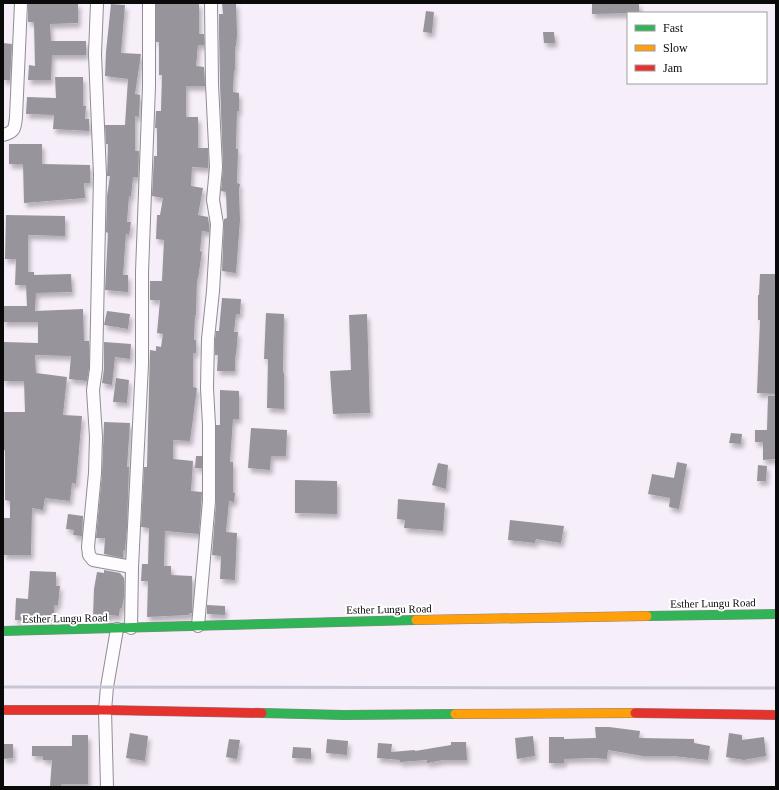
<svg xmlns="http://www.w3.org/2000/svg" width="779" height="790" viewBox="0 0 779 790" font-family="'Times New Roman',serif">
<defs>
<filter id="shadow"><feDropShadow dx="2.5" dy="4.5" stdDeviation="2" flood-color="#0004"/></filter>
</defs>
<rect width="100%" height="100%" fill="#f6eef9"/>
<!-- building -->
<g fill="#98949c" filter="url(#shadow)">
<polygon points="28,3 78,3 78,23 50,24 51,41 86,41 86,55 52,55 51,80 28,80 29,65 35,66 34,22 28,22"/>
<polygon points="156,3 199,3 199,34 204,34 204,45 198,45 196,66 204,67 205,86 186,86 186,117 198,117 198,148 208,148 208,168 192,167 191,186 203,188 198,215 208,217 209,224 209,232 202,231 200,251 202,252 198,279 197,279 196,315 195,315 194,340 196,340 196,353 193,353 193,387 197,388 190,441 173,440 173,459 193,461 191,491 202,492 199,534 165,531 164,566 171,566 171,575 192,576 192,613 189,613 189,615 147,617 148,581 141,581 142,564 148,564 149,528 141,527 144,467 147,467 150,350 156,351 156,346 161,347 163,334 157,333 160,300 150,300 150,281 162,281 164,240 156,239 157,215 160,215 163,198 152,196 154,156 157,156 157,128 155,128 156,111 161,111 162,75 159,75 159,42 156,42"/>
<polygon points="222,3 236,3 237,35 236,46 235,46 235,70 234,70 233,92 239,93 239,111 237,111 236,149 238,149 237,183 240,184 239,190 240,220 236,273 222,271 224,219 227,218 226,192 221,191 223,167 220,84 219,34 219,14 223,14"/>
<polygon points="592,3 639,3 639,13 592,14"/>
<polygon points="111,4 125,5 121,53 141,54 135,94 140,95 139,117 135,116 135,151 139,151 138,177 133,177 131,197 129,196 127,222 131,222 129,235 126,234 123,275 128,275 128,292 105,290 108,233 106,232 107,196 110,176 107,176 108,144 106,144 105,125 125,125 128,79 105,76 106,52"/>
<polygon points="426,11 434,12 432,33 423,32"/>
<polygon points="543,32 554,32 555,43 544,43"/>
<polygon points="3,43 12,44 10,80 3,80"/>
<polygon points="55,77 83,77 83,106 86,106 85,119 89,119 89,131 53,129 54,115 26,114 27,97 56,98"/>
<polygon points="9,144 42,144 42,164 90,165 90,183 84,183 85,198 24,203 23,164 9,164"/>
<polygon points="6,215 65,216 65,236 28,235 28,272 34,272 34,275 71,274 72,292 36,293 35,311 83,309 84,341 89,341 89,368 87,381 69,379 71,356 35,355 36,373 67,377 63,415 82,416 76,484 72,483 70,501 45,498 43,510 32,508 31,555 3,555 3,518 10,518 10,501 5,500 5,450 3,450 3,412 25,412 24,381 3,381 3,342 38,343 38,322 3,322 3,306 27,306 26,285 15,285 16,259 5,259"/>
<polygon points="760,274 776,274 776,394 757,393 760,320 758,320 758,295 759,295"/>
<polygon points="222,298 241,299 240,314 236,314 234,332 238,332 236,355 235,355 235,371 217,371 218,355 215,355 215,339 216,331 219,331"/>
<polygon points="107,311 130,314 128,329 104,325"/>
<polygon points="266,313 284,314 283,373 284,373 284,409 267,408 268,359 264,359"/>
<polygon points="367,314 370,413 333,414 330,371 351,370 349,315"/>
<polygon points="104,342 131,344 130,359 115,357 112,385 102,383 104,369"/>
<polygon points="116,378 129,380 127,403 113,402"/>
<polygon points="220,390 239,391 239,419 233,419 230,462 233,462 233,492 235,493 234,502 229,501 226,532 237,533 235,580 220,579 221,556 212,555 216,502 216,425 220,425"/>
<polygon points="768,396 776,396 776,459 763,460 763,442 755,442 755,430 767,430"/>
<polygon points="104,422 130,423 127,467 129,467 127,526 125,551 123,550 123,558 104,554 105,538 96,538 102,474"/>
<polygon points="251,428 287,430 286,456 271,456 270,470 248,468"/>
<polygon points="731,433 742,434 741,444 729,443"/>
<polygon points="196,456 202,456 202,468 195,468"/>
<polygon points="677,462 687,464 679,509 669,507 670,498 648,494 652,474 674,478"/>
<polygon points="438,463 448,465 446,489 432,485"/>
<polygon points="758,465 767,466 766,481 757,481"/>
<polygon points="295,480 337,481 337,514 295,513"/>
<polygon points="398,499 445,503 443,531 404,528 405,520 397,519"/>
<polygon points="68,514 83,516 82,536 73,535 74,530 66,529"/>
<polygon points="510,520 564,526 561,543 536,539 535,543 508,540"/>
<polygon points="104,570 120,573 124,578 124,597 122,608 120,608 119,616 109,615 108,618 93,616 94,589 97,572 104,573"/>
<polygon points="30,571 56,572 56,586 60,586 58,605 54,605 54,620 15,620 16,598 28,599"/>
<polygon points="207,605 225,606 225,615 207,614"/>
<polygon points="595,727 609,727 640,731 639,738 694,739 694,743 710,746 708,760 673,756 643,756 608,750 607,759 594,758 564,759 564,763 549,763 549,737 564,737 564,739 596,738"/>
<polygon points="130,733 148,736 145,761 126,758"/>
<polygon points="729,733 742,735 742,740 764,737 766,756 744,760 726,757"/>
<polygon points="72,735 88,735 88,784 61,784 61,787 50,786 52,760 43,760 43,756 32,756 32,746 72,746"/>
<polygon points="533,736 535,756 517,759 515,738"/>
<polygon points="229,739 240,740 237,759 226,757"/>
<polygon points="327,739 348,741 347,755 326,753"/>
<polygon points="451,742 466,742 467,760 443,760 427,763 427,760 400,762 400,760 377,758 378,743 392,744 391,752 415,750 415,751 451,745"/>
<polygon points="3,744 13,744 13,758 3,759"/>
<polygon points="293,747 311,748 311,759 292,758"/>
</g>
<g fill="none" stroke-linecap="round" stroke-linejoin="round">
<defs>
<g id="street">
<polyline points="97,3 95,54 100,175 96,369 93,390 96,437 95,473 88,547 89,555 93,560 132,567"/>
<path d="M3 135C15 132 15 128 16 117L21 3"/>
<polyline points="198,626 209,501 209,425 207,388 208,339 213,291 217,224 213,200 216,167 212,84 211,3"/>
<polyline points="131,628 132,567 142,364 142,272 149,86 149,3"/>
<polyline points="107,787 105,710 107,687 117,629"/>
</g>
<g id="fast">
<polyline points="647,616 776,614"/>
<polyline points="3,631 416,620"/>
<polyline points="262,713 344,715 455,714"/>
</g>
<g id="slow">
<polyline points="416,620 647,616"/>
<polyline points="455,714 635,713"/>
</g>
<g id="jam">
<polyline points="3,710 105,710 262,713"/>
<polyline points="635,713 776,715"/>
</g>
</defs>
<!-- street casing -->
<use href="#street" stroke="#908d92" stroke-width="14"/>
<!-- fast casing -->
<use href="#fast" stroke="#878388" stroke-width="10"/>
<!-- slow casing -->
<use href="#slow" stroke="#878388" stroke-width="10"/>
<!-- jam casing -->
<use href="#jam" stroke="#878388" stroke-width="10"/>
<!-- street -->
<use href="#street" stroke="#fefcfe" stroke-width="12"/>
<!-- fast -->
<use href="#fast" stroke="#30b455" stroke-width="9"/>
<!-- slow -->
<use href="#slow" stroke="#ff9f0a" stroke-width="9"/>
<!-- jam -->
<use href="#jam" stroke="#e5322d" stroke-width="9"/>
<!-- rail -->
<polyline stroke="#c6c6d4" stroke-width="3" points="3,687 776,688"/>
</g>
<g text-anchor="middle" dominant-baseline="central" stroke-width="4" stroke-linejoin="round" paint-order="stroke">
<!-- street labels -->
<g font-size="11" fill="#0a0a0a" stroke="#fff">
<text transform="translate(713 603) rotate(-1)">Esther Lungu Road</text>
<text transform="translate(389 609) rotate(-1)">Esther Lungu Road</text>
<text transform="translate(65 618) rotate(-1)">Esther Lungu Road</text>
</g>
</g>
<!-- border -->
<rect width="779" height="790" fill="none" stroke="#0a0a0a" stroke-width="8"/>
<!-- legend -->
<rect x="627" y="12" width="140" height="72" fill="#ffffff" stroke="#9d9d9d"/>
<rect x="635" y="25" width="20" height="6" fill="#30b455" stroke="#9d9d9d"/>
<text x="663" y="32" font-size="12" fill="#0a0a0a">Fast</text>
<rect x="635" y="45" width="20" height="6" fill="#ff9f0a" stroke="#9d9d9d"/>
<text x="663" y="52" font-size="12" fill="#0a0a0a">Slow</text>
<rect x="635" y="65" width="20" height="6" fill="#e5322d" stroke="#9d9d9d"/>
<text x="663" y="72" font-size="12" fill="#0a0a0a">Jam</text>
</svg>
